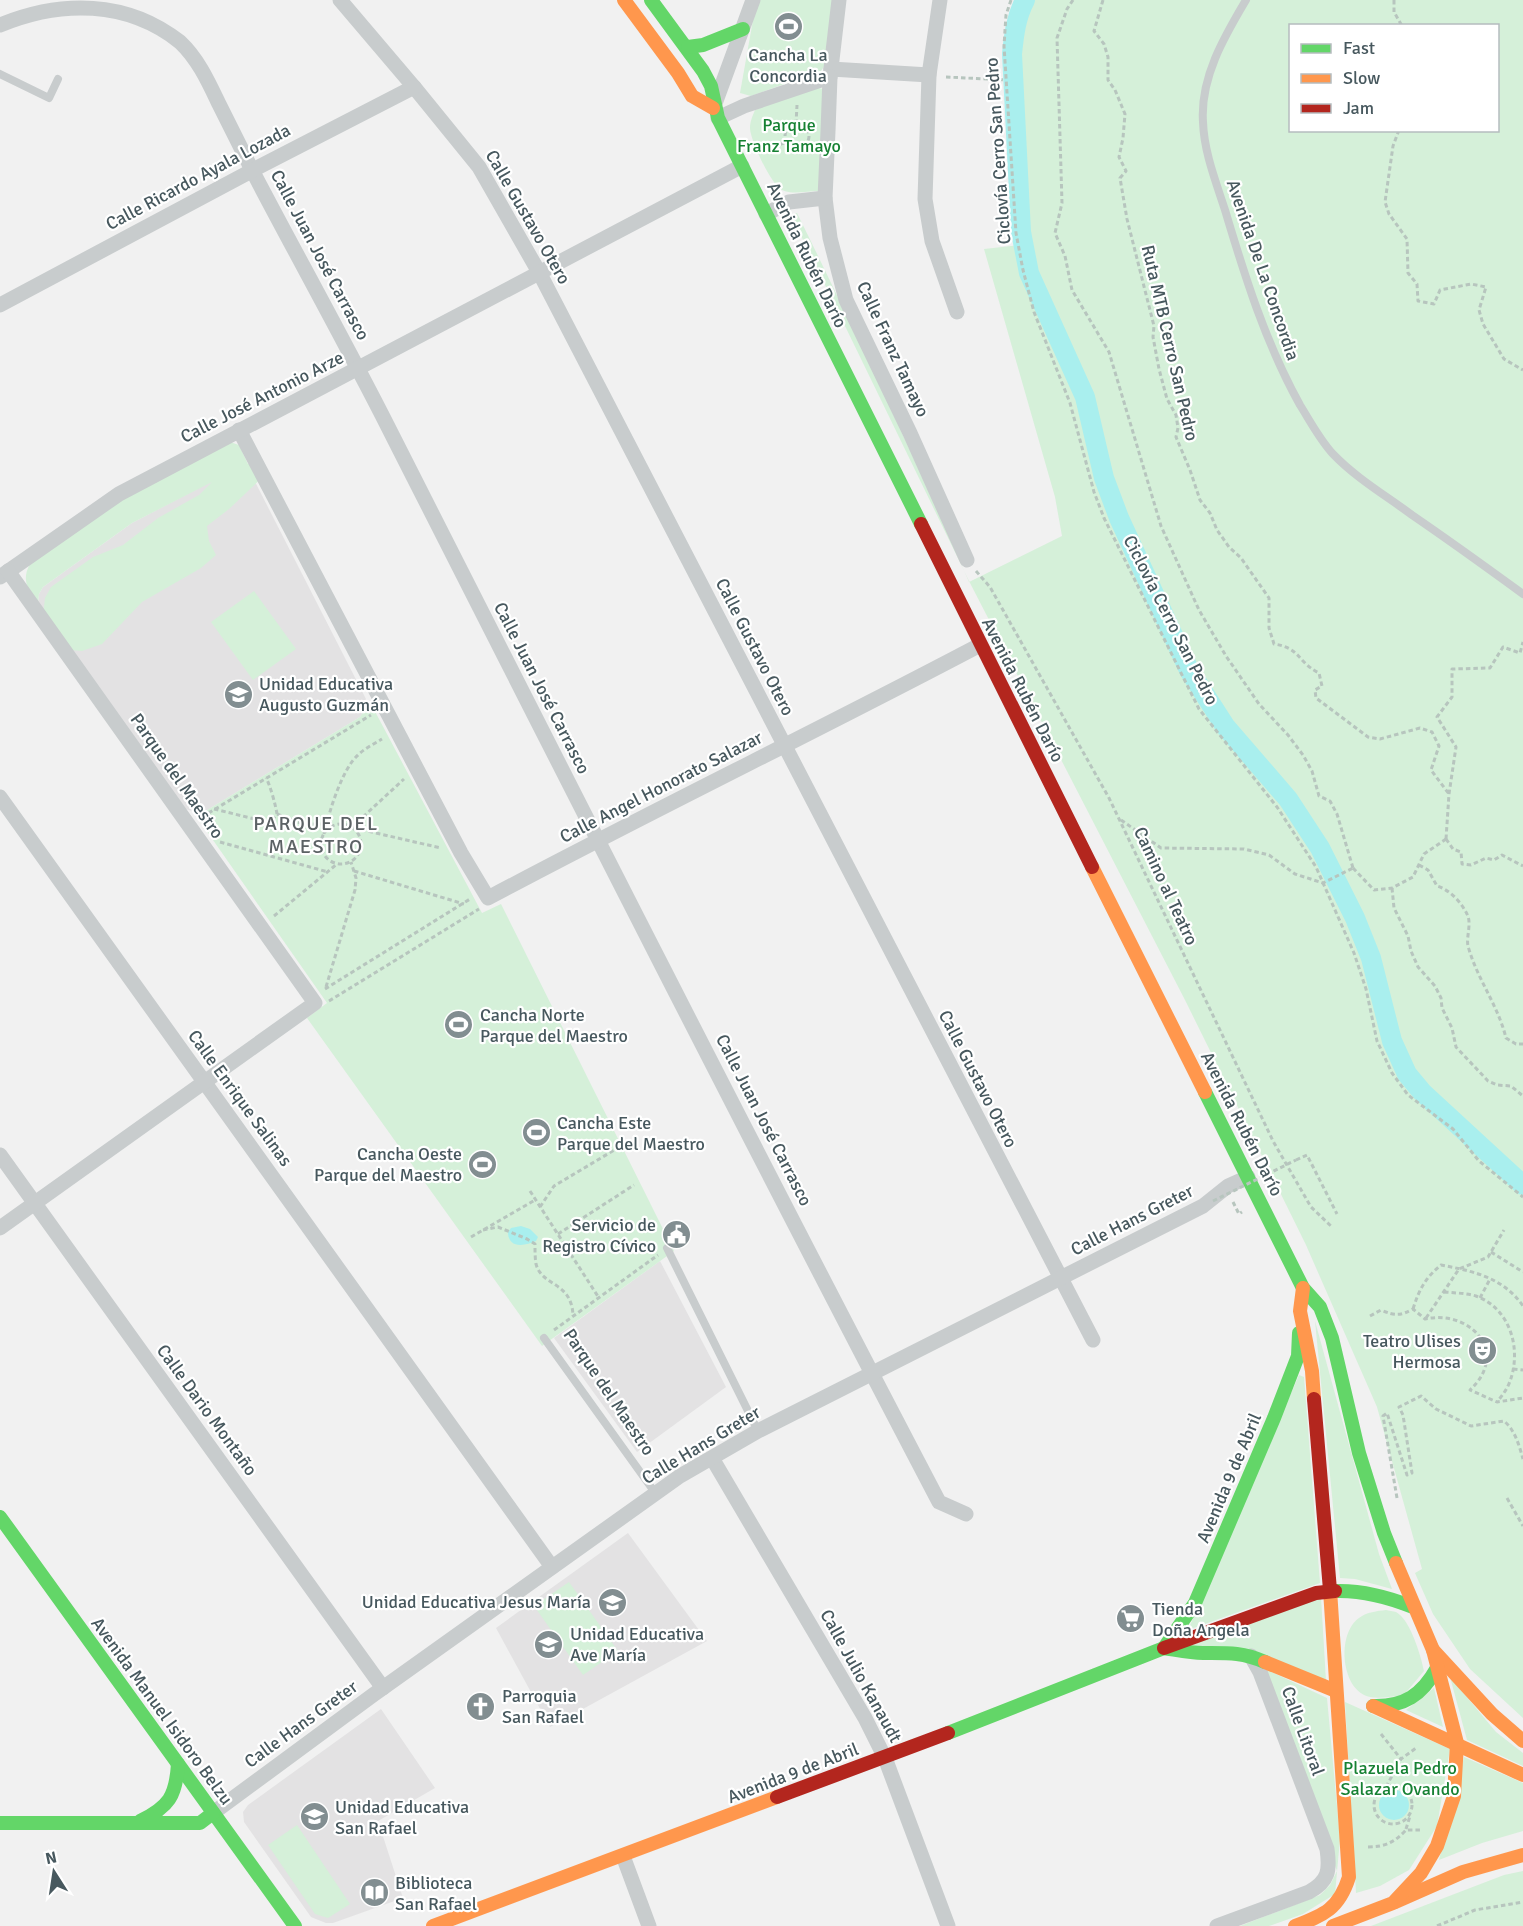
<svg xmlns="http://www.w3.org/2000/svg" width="1523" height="1926" viewBox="0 0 1523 1926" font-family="Signika,sans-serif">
<rect width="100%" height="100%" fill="#f1f1f1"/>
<!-- education -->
<g fill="#e3e2e3">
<polygon points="237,468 250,472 368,703 366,711 360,717 204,812 196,812 185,809 38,603 39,594 43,587 132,523"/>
<polygon points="660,1261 726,1387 637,1452 554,1338"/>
<polygon points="628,1533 707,1641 550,1727 496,1628"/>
<polygon points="381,1709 435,1788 378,1821 403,1898 333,1923 326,1923 311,1917 244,1822 243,1812 248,1805"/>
</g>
<!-- green -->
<g fill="#d5f0d9" fill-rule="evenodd">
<polygon points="760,0 833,0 827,62 821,71 751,96 740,93 753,20"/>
<path d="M1031 0H1523V1718L1470 1669 1433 1614 1415 1573 1422 1569 1377 1407 1306 1245 1185 1000 970 583 791 215 797 213C857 335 915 458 969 582L1062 536 1055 497 984 249 1028 244 1018 51 1022 16ZM1290 26H1498V130H1290Z"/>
<path d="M815 87 823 89 819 191C807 191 793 195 782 190 771 185 750 139 750 128 750 121 753 115 755 110Z"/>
<path d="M230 442 239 445 248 464H263L267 473 229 509 207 526 209 541 216 555 201 568 142 602 102 644 82 651 57 649 42 626 45 598 51 587 93 557 123 545 158 518 199 495 212 482 132 523 43 587 39 594 38 603C28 590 21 580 30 564L112 505Z"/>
<polygon points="254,591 296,649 253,680 211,622"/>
<polygon points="370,702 482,913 501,904 674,1251 542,1346 307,1018 327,1003 192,810 204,812 360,717"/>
<polygon points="1315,1321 1379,1554 1392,1589 1355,1579 1340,1578"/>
<polygon points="1299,1375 1304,1377 1320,1583 1188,1630"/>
<polygon points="569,1582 618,1651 583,1675 534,1606"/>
<polygon points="1321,1597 1326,1681 1192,1645"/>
<path d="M1386 1610C1389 1611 1393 1611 1396 1612 1410 1619 1421 1656 1424 1671L1403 1696C1393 1696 1380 1699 1370 1697 1341 1691 1336 1634 1359 1618 1367 1612 1377 1611 1386 1610Z"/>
<polygon points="1265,1669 1327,1698 1340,1839 1335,1894 1303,1914 1269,1926 1240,1926 1320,1895 1330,1885 1337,1871"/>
<polygon points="1450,1677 1496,1732 1523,1753 1523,1766 1467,1740"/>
<polygon points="1434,1688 1443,1727 1406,1710"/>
<polygon points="1345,1702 1450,1749 1437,1826 1409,1870 1380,1886 1356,1893"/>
<polygon points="1464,1757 1523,1783 1523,1831 1482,1843 1439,1860"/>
<polygon points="297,1825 350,1904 328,1918 315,1914 268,1845"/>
<polygon points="1523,1871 1523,1926 1371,1926 1504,1875"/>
</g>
<!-- water -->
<g fill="#a9efee">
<path d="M521 1226 530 1229 538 1237 536 1241C525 1246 508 1249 508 1232L511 1228Z"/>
<circle cx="1394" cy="1805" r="15"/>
</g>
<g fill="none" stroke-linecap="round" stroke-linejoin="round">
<!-- canal -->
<path stroke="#a9efee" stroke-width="20" d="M1025 0C1016 17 1014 34 1012 54L1021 232 1029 273 1085 397 1104 478 1119 518 1189 670 1225 726 1288 799 1320 848 1355 918 1371 958 1392 1041 1407 1074 1422 1092 1523 1185"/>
<!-- path -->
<g stroke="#b7c5be" stroke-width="3" stroke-dasharray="4.5 3" stroke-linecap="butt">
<polyline points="1011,0 1006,15 1004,46 1016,233 1023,270 1034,312 1070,403 1094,492 1104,518 1199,709 1277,807 1316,867 1354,953 1366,989 1377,1041 1392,1073 1408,1095 1453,1129 1479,1161 1523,1197"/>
<polyline points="1073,0 1067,9 1057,38 1062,203 1055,233 1065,256 1072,290 1109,352 1161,526 1199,610 1226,656 1259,704 1288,735 1303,755 1312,771 1319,796 1330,801 1337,814 1353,868"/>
<path d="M1103 0 1094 31 1104 44 1108 57V80L1115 90 1125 114 1123 138 1119 157 1126 171 1120 178 1127 219 1154 326 1153 337 1159 369 1167 399 1176 415 1178 428 1176 437 1190 470 1200 500 1210 513 1217 530 1229 547 1241 558 1269 598V628L1274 644C1301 648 1297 662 1319 673L1322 686 1315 690 1316 698 1368 737 1380 739 1420 728 1432 732 1439 746 1431 770 1449 794"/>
<polyline points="1394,0 1394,12 1402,26"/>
<polyline points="946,77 1006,80"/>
<circle cx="797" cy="136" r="12"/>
<polyline points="796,124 797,105"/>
<polyline points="1399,130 1393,146 1385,202 1389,214 1407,239 1408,273 1417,284 1418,301 1434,304 1440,290 1471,284 1486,287 1479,310 1483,324 1504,359 1523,370"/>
<polyline points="759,152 787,142"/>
<polyline points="976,571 990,587 1109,798 1273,1141 1311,1207 1332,1227"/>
<path d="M214 809 267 822 272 820 277 814C276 807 270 784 266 778"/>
<polyline points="277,814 303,824 335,824"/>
<polyline points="202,817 371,715"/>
<polyline points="1121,820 1161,848 1244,849 1269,855 1295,874 1323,883 1353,868"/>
<circle cx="341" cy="844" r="20"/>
<polyline points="352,827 404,779"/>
<polyline points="354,828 441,848"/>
<path d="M324 834C329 812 342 769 358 755 365 748 374 744 382 739"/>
<polyline points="1446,839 1449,794 1456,747 1437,717 1452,697 1452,669 1490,668 1503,647 1520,653 1523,642"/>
<polyline points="1446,839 1453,849 1461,852 1462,864 1471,865 1486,858 1494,860 1502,855 1523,866"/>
<polyline points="220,842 328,872"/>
<path d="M1419 865 1428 870 1437 886C1450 890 1461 902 1467 914 1472 923 1466 937 1468 946 1477 979 1498 1005 1506 1038L1516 1044H1523"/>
<polyline points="1353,868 1374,890 1392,888 1413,877 1424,854 1446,839"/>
<polyline points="354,871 464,904"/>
<polyline points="1392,888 1394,908 1408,936 1411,951 1418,967 1435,986 1441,998 1442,1008 1452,1028 1456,1047 1488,1081 1497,1085 1511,1086 1523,1096"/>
<polyline points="274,916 337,864"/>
<polyline points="326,987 355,890 356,878 351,862"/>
<polyline points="325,989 470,899"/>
<polyline points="329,1001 479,909"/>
<polyline points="1296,1160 1307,1155 1337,1214"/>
<polyline points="530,1191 599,1298"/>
<polyline points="1233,1202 1239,1214 1242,1212"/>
<polyline points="540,1207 554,1186 616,1149"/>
<path d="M483 1230 498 1227 527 1239 535 1244C535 1251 535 1258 536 1264 542 1287 572 1281 573 1316"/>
<polyline points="558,1234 634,1185"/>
<polyline points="471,1237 535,1200"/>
<polyline points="1491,1252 1523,1272"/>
<path d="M1444 1292C1455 1293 1466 1293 1476 1296 1512 1309 1523 1353 1508 1386 1505 1392 1501 1397 1497 1402"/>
<polyline points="1480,1298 1490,1279"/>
<path d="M1413 1309C1419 1290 1425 1278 1441 1265 1472 1271 1503 1277 1523 1306"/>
<path d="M1370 1316 1381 1310C1395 1316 1400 1316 1413 1309L1425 1319C1471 1309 1510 1353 1470 1390L1497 1402 1523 1398"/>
<polyline points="1426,1318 1459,1269 1488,1257 1504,1230"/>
<polyline points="554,1330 658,1255"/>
<polyline points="1513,1369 1523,1370"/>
<path d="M1397 1498 1383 1416 1387 1413 1407 1475 1412 1473 1403 1415 1399 1407 1421 1396 1436 1409 1471 1426 1504 1421C1515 1430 1519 1445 1523 1459"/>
<polyline points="1507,1498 1523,1526"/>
<polyline points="1381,1734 1401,1759"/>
<circle cx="1393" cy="1805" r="19"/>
<polyline points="1386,1787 1401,1759 1416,1748"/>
<polyline points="1406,1829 1410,1816"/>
<path d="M1368 1847C1385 1847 1395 1842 1406 1830H1421"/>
<polyline points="1437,1926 1475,1910 1523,1902"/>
</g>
<!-- lane -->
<g stroke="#c8cccd" stroke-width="8">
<path d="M1246 0C1224 37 1200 78 1203 122 1204 152 1216 182 1225 210 1245 277 1266 344 1300 405 1310 421 1320 440 1333 454 1356 478 1385 495 1412 515 1450 541 1486 567 1523 594"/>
<polyline points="0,74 49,98 58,79"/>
<polyline points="667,1248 758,1431"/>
<polyline points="544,1338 656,1494"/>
</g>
<!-- street -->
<g stroke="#c8cccd" stroke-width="15">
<polyline points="340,0 414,87 479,167 540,274 1093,1340"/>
<polyline points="839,0 830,77 828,131 825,198 830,238 846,300 910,433 967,560"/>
<polyline points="940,0 929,75 925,199 932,241 957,312"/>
<path d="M0 25C61 0 127 0 180 42 198 59 208 81 219 104 230 126 241 148 252 170 295 252 340 333 382 415 566 778 750 1141 939 1502L966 1514"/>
<polyline points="831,69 929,75"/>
<polyline points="716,101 753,0"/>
<polyline points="718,118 744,106 830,77"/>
<polyline points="766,214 789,202 825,198"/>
<polyline points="0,305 253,170 414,87"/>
<path d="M239 430 461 853 488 898C651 811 817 731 980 645"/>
<polyline points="0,577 119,494 742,166"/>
<polyline points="0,797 552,1567"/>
<polyline points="0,1155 383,1688"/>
<polyline points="0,1228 315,1003 8,571"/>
<polyline points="712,1458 865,1718 885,1758 948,1926"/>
<polyline points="213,1813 373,1695 680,1476 758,1431 1203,1206 1228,1186 1248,1177"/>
<polyline points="623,1856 649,1926"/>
<path d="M1217 1926 1309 1892C1329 1881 1330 1870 1327 1849L1260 1672 1251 1656"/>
</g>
<!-- fast -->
<g stroke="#63d668" stroke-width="14">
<polyline points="651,0 703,71 711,86 718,118 921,524"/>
<polyline points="688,47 703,45 743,29"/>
<polyline points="1205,1092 1303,1288 1320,1307 1332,1338 1359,1453 1384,1533 1396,1563"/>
<polyline points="0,1517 295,1926"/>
<path d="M1335 1591C1362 1590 1388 1597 1413 1607"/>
<polyline points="1164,1648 1195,1603 1274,1418 1298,1356 1299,1333"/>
<path d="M1373 1706C1404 1707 1422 1695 1437 1668"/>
<path d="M948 1733 1164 1648C1177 1650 1190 1653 1203 1653 1227 1653 1242 1652 1265 1662"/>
<path d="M140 1821C169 1807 176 1796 178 1764"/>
<polyline points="0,1823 200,1823 213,1813"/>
</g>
<!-- slow -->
<g stroke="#ff974d" stroke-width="14">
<polyline points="624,0 678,73 692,96 713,108"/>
<polyline points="1092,867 1205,1092"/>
<polyline points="1303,1288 1300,1311 1312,1371 1314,1399"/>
<polyline points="1433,1650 1492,1714 1523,1741"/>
<polyline points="1265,1662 1336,1691"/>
<polyline points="1373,1706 1523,1775"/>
<polyline points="1395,1902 1463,1872 1523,1855"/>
<polyline points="433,1926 777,1797"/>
<path d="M1295 1926C1324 1915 1339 1909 1349 1877L1330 1590"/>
<polyline points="1333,1926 1393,1903 1421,1873 1437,1846 1454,1796 1457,1743 1433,1650 1396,1563"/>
</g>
<!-- jam -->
<g stroke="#b3261e" stroke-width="14">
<polyline points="921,524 1092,867"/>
<polyline points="1314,1399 1330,1590"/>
<polyline points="1164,1648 1316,1593 1335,1591"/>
<polyline points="777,1797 948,1733"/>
</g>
<!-- path-bridge -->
<polyline stroke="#b7c5be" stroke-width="3" stroke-dasharray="4.5 3" stroke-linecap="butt" points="1213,1201 1296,1160"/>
</g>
<!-- icons -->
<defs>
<symbol id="stadium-disc" viewBox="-11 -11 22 22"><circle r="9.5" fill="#828e91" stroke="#fff"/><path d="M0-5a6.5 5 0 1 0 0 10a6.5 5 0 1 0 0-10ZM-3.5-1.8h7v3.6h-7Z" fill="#fff"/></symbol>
<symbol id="school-disc" viewBox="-11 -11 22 22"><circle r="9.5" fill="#828e91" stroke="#fff"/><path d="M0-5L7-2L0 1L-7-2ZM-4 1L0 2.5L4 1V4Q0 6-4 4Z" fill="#fff"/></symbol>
<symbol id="civic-disc" viewBox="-11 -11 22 22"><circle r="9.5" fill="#828e91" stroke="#fff"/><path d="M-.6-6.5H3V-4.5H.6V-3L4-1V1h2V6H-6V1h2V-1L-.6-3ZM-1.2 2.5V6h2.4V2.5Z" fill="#fff"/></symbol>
<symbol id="theatre-disc" viewBox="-11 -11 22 22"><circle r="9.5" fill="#828e91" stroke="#fff"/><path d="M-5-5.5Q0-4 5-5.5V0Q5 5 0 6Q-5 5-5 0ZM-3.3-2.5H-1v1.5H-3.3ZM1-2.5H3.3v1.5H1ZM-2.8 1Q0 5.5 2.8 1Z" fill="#fff"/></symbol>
<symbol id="supermarket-disc" viewBox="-11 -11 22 22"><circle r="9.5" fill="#828e91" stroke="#fff"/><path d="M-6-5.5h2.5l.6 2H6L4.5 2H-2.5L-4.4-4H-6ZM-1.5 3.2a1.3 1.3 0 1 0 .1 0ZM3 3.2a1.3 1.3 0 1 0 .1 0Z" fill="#fff"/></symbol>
<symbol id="church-disc" viewBox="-11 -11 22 22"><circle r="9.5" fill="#828e91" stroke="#fff"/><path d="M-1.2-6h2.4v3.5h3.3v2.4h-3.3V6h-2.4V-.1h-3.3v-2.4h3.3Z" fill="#fff"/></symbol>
<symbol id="library-disc" viewBox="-11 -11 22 22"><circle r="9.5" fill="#828e91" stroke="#fff"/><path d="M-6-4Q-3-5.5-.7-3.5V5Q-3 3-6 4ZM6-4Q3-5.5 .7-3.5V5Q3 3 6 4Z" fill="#fff"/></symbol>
</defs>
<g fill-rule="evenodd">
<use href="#stadium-disc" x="772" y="10" width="33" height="33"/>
<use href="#school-disc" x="222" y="678" width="33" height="33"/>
<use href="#stadium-disc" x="442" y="1008" width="33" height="33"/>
<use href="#stadium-disc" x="520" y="1116" width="33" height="33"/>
<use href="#stadium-disc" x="466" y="1148" width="33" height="33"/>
<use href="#civic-disc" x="660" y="1218" width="33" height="33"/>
<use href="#theatre-disc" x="1466" y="1334" width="33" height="33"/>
<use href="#school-disc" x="596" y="1586" width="33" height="33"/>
<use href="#supermarket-disc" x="1114" y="1602" width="33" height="33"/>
<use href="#school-disc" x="532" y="1628" width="33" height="33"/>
<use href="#church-disc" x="464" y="1690" width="33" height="33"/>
<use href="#school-disc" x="298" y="1800" width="33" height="33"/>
<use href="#library-disc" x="358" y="1876" width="33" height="33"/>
</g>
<g text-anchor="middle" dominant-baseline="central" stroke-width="4.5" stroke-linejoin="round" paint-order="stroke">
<!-- poi labels -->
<g font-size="18" fill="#47585e" stroke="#fff" text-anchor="start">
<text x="788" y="55" text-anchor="middle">Cancha La<tspan x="788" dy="21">Concordia</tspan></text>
<text x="259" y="684">Unidad Educativa<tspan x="259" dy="21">Augusto Guzmán</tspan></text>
<text x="480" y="1015">Cancha Norte<tspan x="480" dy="21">Parque del Maestro</tspan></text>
<text x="557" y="1123">Cancha Este<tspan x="557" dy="21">Parque del Maestro</tspan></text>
<text x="462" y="1154" text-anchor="end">Cancha Oeste<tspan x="462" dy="21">Parque del Maestro</tspan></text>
<text x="656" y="1225" text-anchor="end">Servicio de<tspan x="656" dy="21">Registro Cívico</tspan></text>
<text x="1461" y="1341" text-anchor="end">Teatro Ulises<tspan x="1461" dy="21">Hermosa</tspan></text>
<text x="591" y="1602" text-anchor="end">Unidad Educativa Jesus María</text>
<text x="1152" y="1609">Tienda<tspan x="1152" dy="21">Doña Angela</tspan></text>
<text x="570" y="1634">Unidad Educativa<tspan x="570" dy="21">Ave María</tspan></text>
<text x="502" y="1696">Parroquia<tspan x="502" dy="21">San Rafael</tspan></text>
<text x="335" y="1807">Unidad Educativa<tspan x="335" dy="21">San Rafael</tspan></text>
<text x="395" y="1883">Biblioteca<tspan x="395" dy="21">San Rafael</tspan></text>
</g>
<!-- park labels -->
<g font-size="18" fill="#168133" stroke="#fff">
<text x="789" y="125">Parque<tspan x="789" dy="21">Franz Tamayo</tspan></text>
<text x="1400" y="1768">Plazuela Pedro<tspan x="1400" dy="21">Salazar Ovando</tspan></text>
</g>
<!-- street labels -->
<g font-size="18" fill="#47585e" stroke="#fff">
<text transform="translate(998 151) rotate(-94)">Ciclovía Cerro San Pedro</text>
<text transform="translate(198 177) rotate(-28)">Calle Ricardo Ayala Lozada</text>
<text transform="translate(528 217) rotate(60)">Calle Gustavo Otero</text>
<text transform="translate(320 255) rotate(62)">Calle Juan José Carrasco</text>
<text transform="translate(807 255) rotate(64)">Avenida Rubén Darío</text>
<text transform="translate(1263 270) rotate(71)">Avenida De La Concordia</text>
<text transform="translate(1170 343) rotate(77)">Ruta MTB Cerro San Pedro</text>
<text transform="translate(893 349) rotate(65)">Calle Franz Tamayo</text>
<text transform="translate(262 397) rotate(-27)">Calle José Antonio Arze</text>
<text transform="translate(1171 620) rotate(63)">Ciclovía Cerro San Pedro</text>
<text transform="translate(755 647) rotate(63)">Calle Gustavo Otero</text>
<text transform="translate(542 688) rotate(63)">Calle Juan José Carrasco</text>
<text transform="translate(1023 690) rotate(63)">Avenida Rubén Darío</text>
<text transform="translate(177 776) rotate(55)">Parque del Maestro</text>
<text transform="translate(661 787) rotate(-27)">Calle Angel Honorato Salazar</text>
<text transform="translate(1166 886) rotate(65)">Camino al Teatro</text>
<text transform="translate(978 1079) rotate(63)">Calle Gustavo Otero</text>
<text transform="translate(240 1098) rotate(54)">Calle Enrique Salinas</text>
<text transform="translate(764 1120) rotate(63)">Calle Juan José Carrasco</text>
<text transform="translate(1242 1124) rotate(63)">Avenida Rubén Darío</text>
<text transform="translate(1132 1220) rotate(-27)">Calle Hans Greter</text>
<text transform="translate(609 1392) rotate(56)">Parque del Maestro</text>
<text transform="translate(207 1410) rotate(54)">Calle Dario Montaño</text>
<text transform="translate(701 1445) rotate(-31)">Calle Hans Greter</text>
<text transform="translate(1229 1478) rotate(-67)">Avenida 9 de Abril</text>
<text transform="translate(861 1676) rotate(61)">Calle Julio Kanaudt</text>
<text transform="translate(162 1711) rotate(54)">Avenida Manuel Isidoro Belzu</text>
<text transform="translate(301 1724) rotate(-36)">Calle Hans Greter</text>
<text transform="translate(1303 1731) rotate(70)">Calle Litoral</text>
<text transform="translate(793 1773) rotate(-21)">Avenida 9 de Abril</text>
</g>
<!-- neighbourhood labels -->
<g font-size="20" letter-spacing="1.5" fill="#5c6265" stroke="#fff">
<text x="316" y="823">PARQUE DEL<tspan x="316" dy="23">MAESTRO</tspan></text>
</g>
</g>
<!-- legend -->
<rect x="1289" y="24" width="210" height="108" fill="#ffffff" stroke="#b5bcbf" stroke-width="1.5"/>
<rect x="1301" y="44" width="30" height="9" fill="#63d668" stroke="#b5bcbf" stroke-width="1.5"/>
<text x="1343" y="54" font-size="18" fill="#47585e">Fast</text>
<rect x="1301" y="74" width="30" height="9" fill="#ff974d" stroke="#b5bcbf" stroke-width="1.5"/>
<text x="1343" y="84" font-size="18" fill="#47585e">Slow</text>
<rect x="1301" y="104" width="30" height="9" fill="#b3261e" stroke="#b5bcbf" stroke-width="1.5"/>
<text x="1343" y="114" font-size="18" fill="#47585e">Jam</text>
<!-- north arrow -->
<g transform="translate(54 1872) rotate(348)" stroke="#ffffff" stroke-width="4.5" paint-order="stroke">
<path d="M0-4.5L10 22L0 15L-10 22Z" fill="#47585e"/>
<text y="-9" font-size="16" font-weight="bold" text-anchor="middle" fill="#47585e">N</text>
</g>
</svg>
